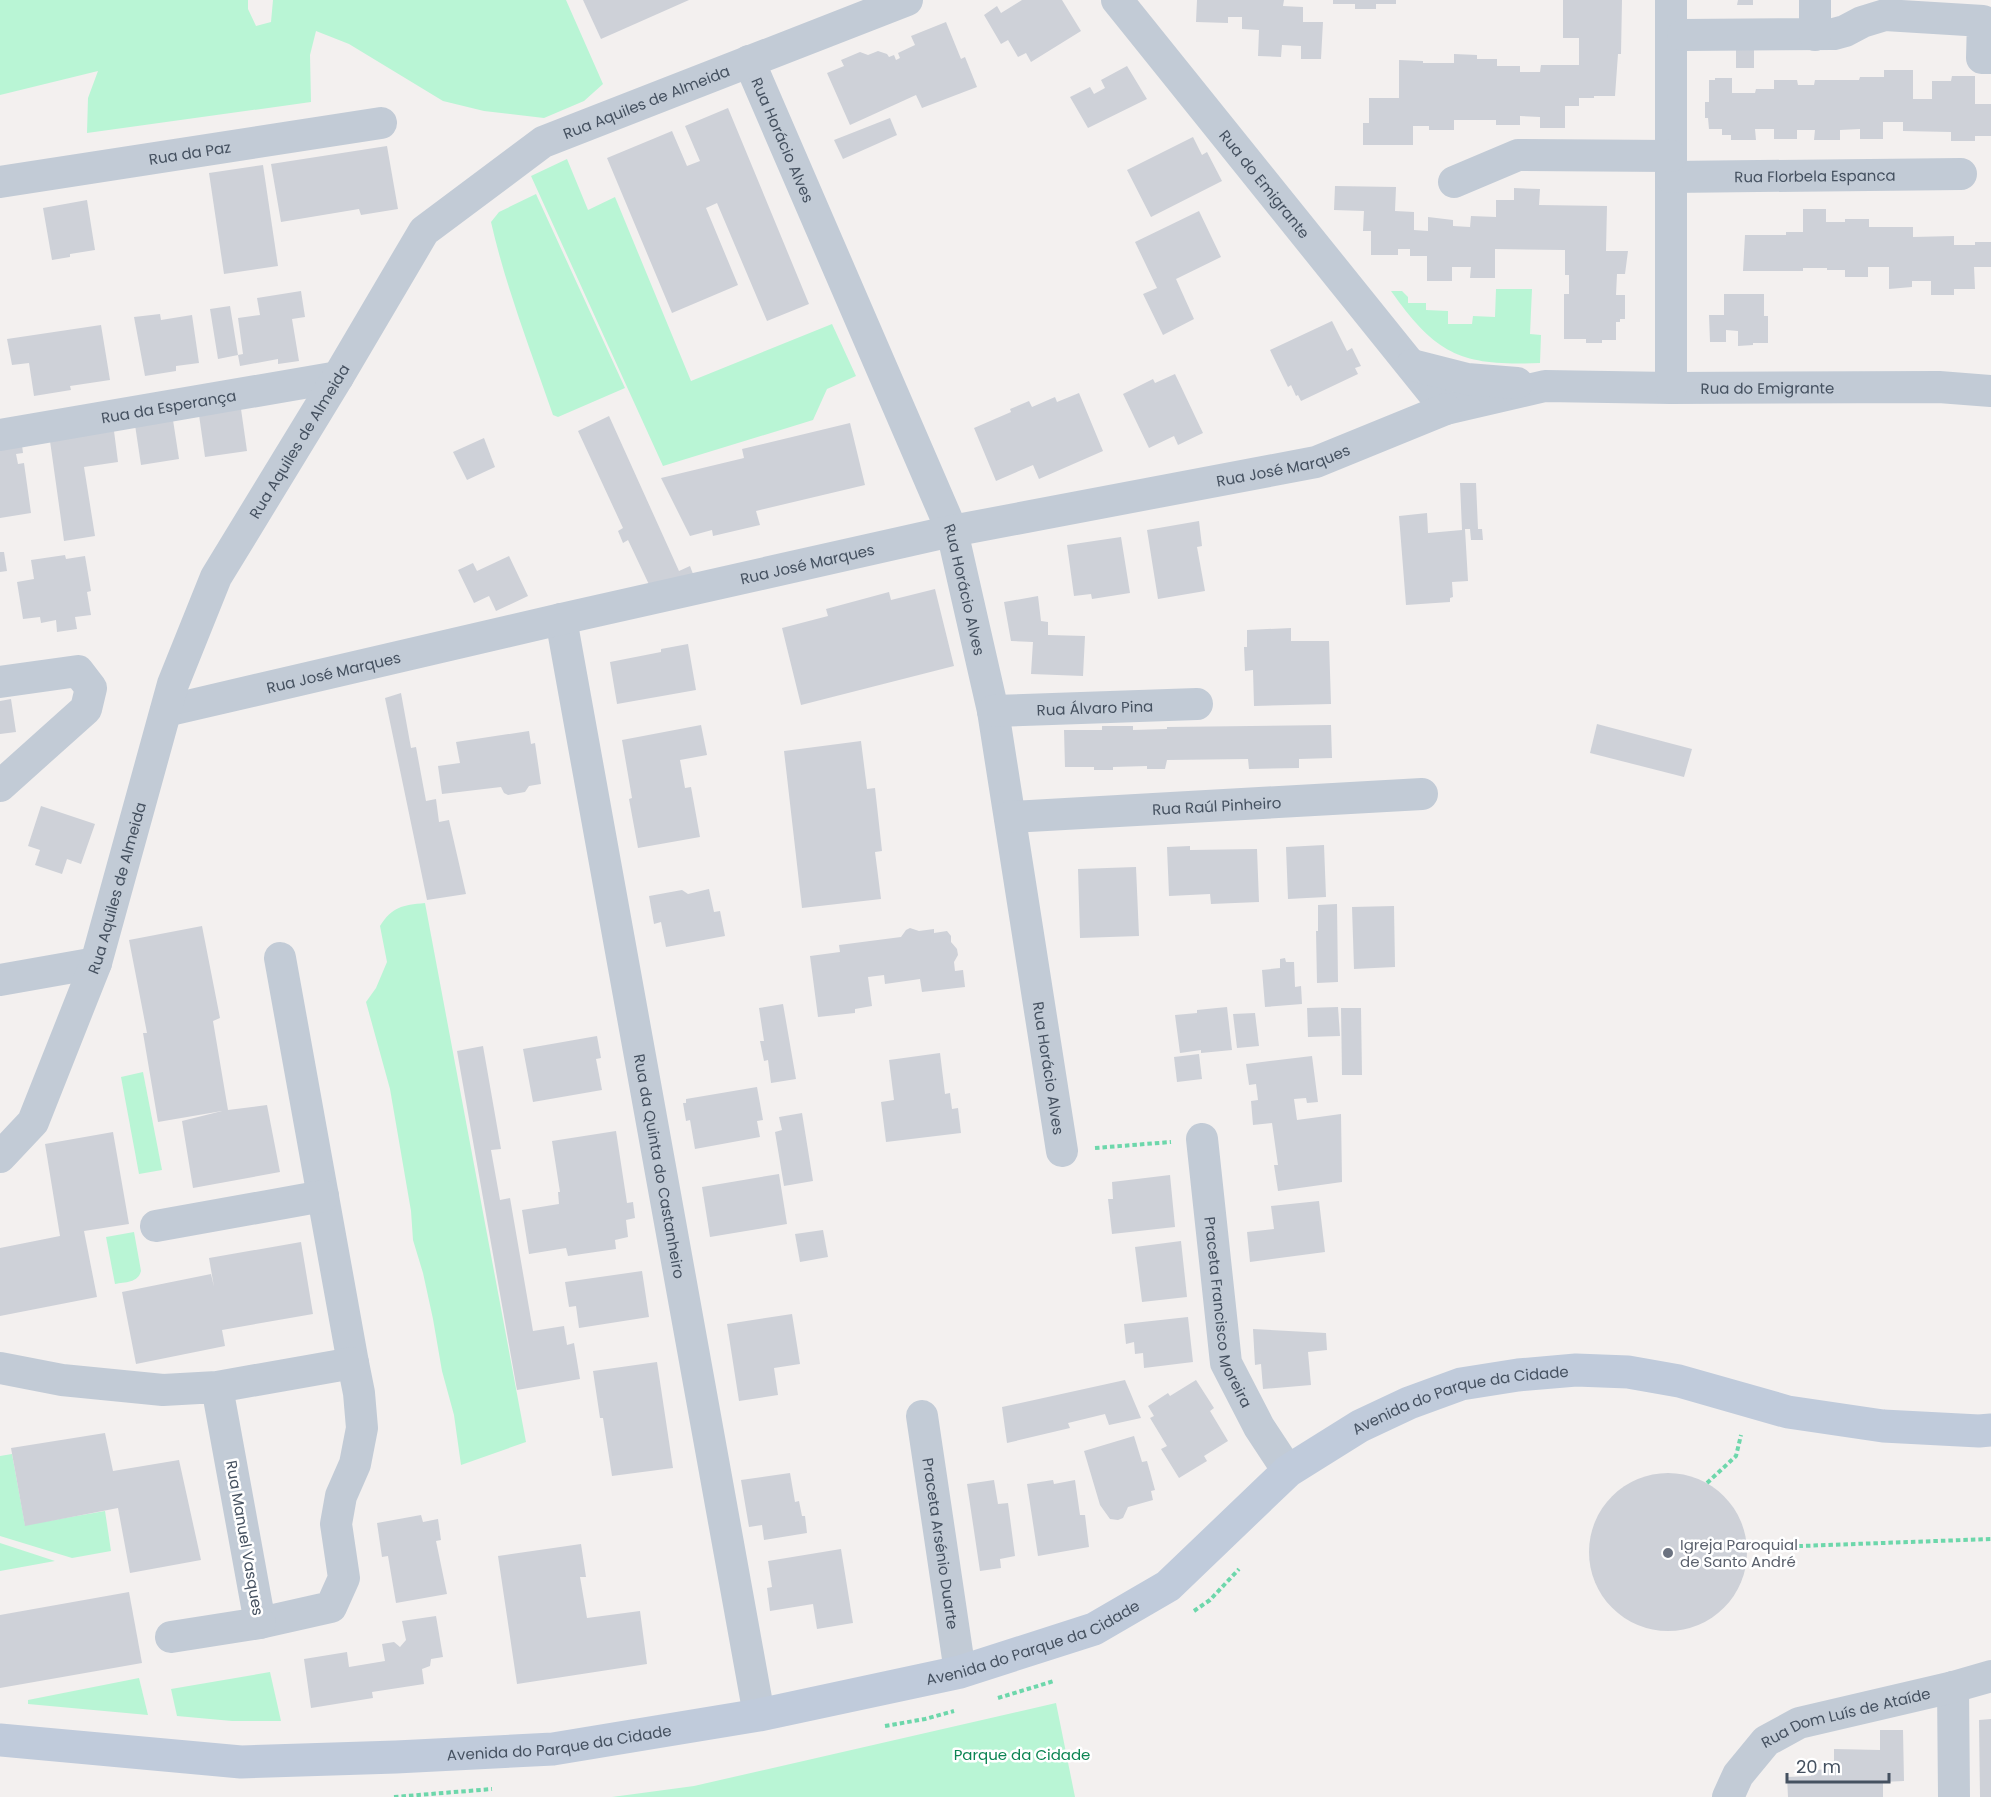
<svg xmlns="http://www.w3.org/2000/svg" width="1991" height="1797" viewBox="0 0 1991 1797" font-family="Poppins,sans-serif">
<rect width="100%" height="100%" fill="#f3f0ef"/>
<!-- green -->
<g fill="#b9f5d5">
<polygon points="0,0 248,0 248,9 256,26 271,22 273,0 566,0 603,84 584,101 544,118 484,111 443,101 349,44 316,31 310,55 311,102 87,133 88,98 98,71 0,95"/>
<polygon points="567,159 588,210 615,197 691,381 832,324 856,376 827,389 813,420 663,466 531,176"/>
<path d="M536 194 625 388 558 417 553 415C531 351 506 288 491 222L499 212Z"/>
<path d="M1496 289H1532L1530 334 1541 335 1540 363C1462 366 1437 356 1391 291H1402L1408 297V303H1426V310L1448 311V324H1472L1473 316 1495 317Z"/>
<path d="M425 903 526 1442 461 1465 454 1415 442 1371 433 1319 423 1273 413 1240 411 1211 390 1089 366 1002 376 988 387 962 380 926C392 907 402 905 425 903Z"/>
<polygon points="143,1072 162,1170 139,1174 121,1077"/>
<path d="M134 1232 141 1271C138 1283 125 1282 115 1284L106 1237Z"/>
<polygon points="12,1454 25,1525 105,1511 111,1551 72,1558 0,1536 0,1456"/>
<polygon points="0,1543 55,1561 0,1571"/>
<polygon points="270,1672 281,1721 232,1721 177,1716 171,1689"/>
<polygon points="139,1678 148,1715 28,1704 28,1700"/>
<polygon points="1056,1703 1075,1797 612,1797 694,1786"/>
</g>
<!-- building -->
<g fill="#ced1d8">
<polygon points="583,0 689,0 601,39"/>
<polygon points="1022,0 1062,0 1081,31 1031,62 1026,53 1018,57 1008,40 1001,44 984,15 997,6 1001,13"/>
<polygon points="1197,0 1284,0 1283,6 1303,7 1303,22 1323,22 1321,59 1301,59 1301,46 1282,45 1281,57 1258,56 1259,30 1242,29 1242,17 1228,17 1228,23 1196,22"/>
<polygon points="1333,0 1396,0 1396,4 1376,4 1376,9 1355,9 1355,4 1333,4"/>
<polygon points="1563,0 1622,0 1621,54 1618,54 1615,96 1594,96 1594,98 1579,98 1579,106 1565,106 1565,128 1540,128 1540,117 1520,116 1520,125 1496,125 1496,120 1454,120 1454,130 1429,130 1429,126 1413,126 1413,145 1363,145 1363,123 1369,123 1369,98 1399,98 1399,60 1423,61 1423,63 1454,63 1454,54 1477,55 1477,59 1497,59 1497,66 1520,66 1520,72 1540,72 1541,65 1579,65 1579,38 1563,38"/>
<polygon points="1738,0 1753,0 1753,5 1737,5"/>
<polygon points="946,22 961,59 965,57 977,87 922,108 916,95 850,125 827,73 844,66 841,60 860,52 868,55 878,51 887,54 889,57 894,55 896,60 900,58 898,53 915,45 911,36"/>
<rect x="1736" y="46" width="18" height="22"/>
<polygon points="1127,66 1147,99 1088,128 1070,97 1090,87 1094,94 1105,88 1101,80"/>
<polygon points="1884,70 1913,70 1913,99 1932,99 1932,81 1951,81 1952,76 1975,76 1975,104 1991,104 1991,136 1975,136 1975,141 1951,141 1951,132 1903,131 1903,122 1883,122 1883,139 1860,139 1860,129 1840,130 1840,140 1814,140 1815,130 1797,130 1797,139 1774,139 1774,129 1755,129 1756,140 1731,140 1731,135 1722,135 1722,129 1709,129 1708,118 1705,118 1705,102 1709,102 1709,80 1715,80 1715,78 1732,78 1732,93 1755,93 1756,89 1774,89 1774,80 1797,80 1798,85 1814,85 1815,80 1859,80 1860,77 1884,77"/>
<polygon points="728,108 809,304 767,321 717,203 706,208 738,285 672,313 607,158 672,131 687,166 700,161 685,126"/>
<polygon points="890,118 897,135 843,159 834,140"/>
<polygon points="1193,137 1202,155 1207,152 1222,181 1151,217 1127,170"/>
<polygon points="387,146 398,209 361,215 359,209 281,222 271,164"/>
<polygon points="263,165 278,266 224,274 209,173"/>
<polygon points="1335,186 1396,187 1395,211 1414,212 1414,230 1428,231 1428,217 1453,220 1453,226 1470,227 1471,216 1496,217 1496,200 1514,200 1514,188 1540,189 1539,205 1607,206 1606,251 1628,251 1625,274 1617,274 1616,295 1625,295 1625,319 1620,319 1620,322 1616,322 1616,340 1602,340 1602,343 1586,343 1586,339 1564,339 1564,294 1569,294 1569,275 1565,275 1565,250 1495,249 1495,278 1470,278 1471,267 1452,267 1452,281 1427,281 1427,256 1410,256 1410,249 1398,249 1398,255 1371,255 1371,231 1363,231 1364,211 1334,210"/>
<polygon points="87,200 95,250 70,254 70,257 52,260 43,208"/>
<polygon points="1803,209 1826,209 1826,222 1845,222 1845,219 1869,219 1869,227 1913,227 1913,237 1954,236 1954,245 1975,245 1975,242 1991,242 1991,267 1974,267 1975,289 1954,289 1954,295 1931,295 1931,281 1912,281 1912,287 1889,289 1889,267 1868,267 1868,277 1845,277 1845,270 1827,270 1827,268 1803,268 1803,271 1743,271 1745,235 1786,235 1786,232 1803,232"/>
<polygon points="1199,211 1221,257 1176,279 1194,319 1163,335 1143,294 1157,288 1135,242"/>
<polygon points="301,291 305,317 292,319 299,361 278,364 278,359 240,366 238,355 218,359 210,309 230,306 238,355 243,354 238,318 260,315 257,298"/>
<polygon points="1724,294 1764,294 1764,316 1768,316 1768,343 1753,343 1753,345 1738,346 1738,331 1726,330 1726,342 1710,342 1709,315 1724,315"/>
<polygon points="160,314 161,320 192,315 199,363 176,366 176,371 145,376 134,317"/>
<polygon points="1332,321 1347,351 1352,348 1361,366 1355,368 1358,374 1301,401 1298,395 1296,396 1291,385 1288,387 1270,350"/>
<polygon points="101,325 110,380 70,386 71,390 34,396 29,363 12,365 7,339"/>
<polygon points="1175,374 1203,433 1178,445 1174,436 1149,448 1123,394 1153,379 1155,383"/>
<polygon points="1079,393 1103,451 1039,479 1033,465 996,481 974,428 1011,412 1010,409 1029,401 1032,407 1055,397 1057,402"/>
<polygon points="241,409 247,451 205,457 199,415"/>
<polygon points="609,416 679,571 690,566 693,574 653,593 628,540 623,543 618,531 623,528 578,431"/>
<polygon points="173,420 179,459 141,465 135,425"/>
<polygon points="850,423 865,485 756,511 760,525 713,536 712,530 690,536 661,478 744,458 742,449"/>
<polygon points="114,431 118,462 84,467 95,536 64,541 50,441"/>
<polygon points="484,438 495,467 467,480 453,452"/>
<polygon points="22,445 23,453 16,454 18,464 24,463 31,513 0,518 0,448"/>
<polygon points="1460,483 1476,483 1478,529 1482,529 1483,540 1471,540 1470,529 1465,529 1468,581 1452,582 1453,597 1450,598 1450,602 1406,605 1399,516 1427,513 1428,533 1462,530"/>
<polygon points="1199,521 1202,546 1197,547 1205,591 1158,599 1147,530"/>
<polygon points="1121,537 1130,593 1092,599 1091,594 1074,596 1067,545"/>
<polygon points="0,552 4,552 7,571 0,572"/>
<polygon points="65,555 66,559 85,556 91,591 87,592 91,615 75,617 77,629 57,632 56,620 41,623 40,617 23,619 17,582 34,579 31,560"/>
<polygon points="509,556 528,596 496,611 489,596 474,603 458,570 473,563 477,571"/>
<polygon points="935,589 954,666 801,705 782,628 828,616 826,609 889,592 891,600"/>
<polygon points="1038,596 1041,621 1048,622 1048,635 1085,636 1083,676 1031,674 1033,642 1011,641 1004,602"/>
<polygon points="1291,628 1291,641 1329,641 1331,704 1254,706 1253,670 1245,671 1244,647 1247,647 1247,630"/>
<polygon points="688,644 696,690 617,704 610,662 661,652 661,649"/>
<polygon points="401,693 411,748 416,747 426,801 436,799 439,822 449,820 466,894 427,900 385,698"/>
<polygon points="11,699 16,732 0,734 0,701"/>
<polygon points="1597,724 1692,749 1684,777 1590,753"/>
<polygon points="701,725 707,755 680,760 685,788 691,787 700,837 638,848 629,799 632,798 622,740"/>
<polygon points="1331,725 1332,758 1299,759 1299,768 1249,769 1248,759 1167,760 1165,769 1147,769 1147,766 1113,767 1113,770 1094,770 1094,767 1065,767 1064,730 1102,730 1102,726 1133,726 1133,730 1167,729 1167,727"/>
<polygon points="529,731 531,744 535,743 541,784 529,786 525,792 508,795 504,793 501,787 442,794 438,766 460,763 456,742"/>
<polygon points="861,741 867,789 875,788 882,851 875,852 881,899 802,908 784,751"/>
<polygon points="41,806 95,824 81,864 67,859 62,874 35,865 40,850 28,846"/>
<polygon points="1324,845 1326,897 1288,899 1286,847"/>
<polygon points="1190,846 1190,850 1257,849 1259,902 1211,904 1210,894 1169,896 1167,847"/>
<polygon points="1136,867 1139,936 1080,938 1078,869"/>
<polygon points="709,889 714,912 720,911 725,936 666,947 661,922 654,924 649,896 682,890 688,894"/>
<polygon points="1337,904 1338,982 1317,983 1316,931 1318,931 1318,905"/>
<polygon points="1394,906 1395,967 1354,969 1352,907"/>
<polygon points="202,926 220,1018 213,1021 228,1110 267,1105 280,1172 193,1188 182,1121 222,1111 158,1122 143,1033 147,1033 129,940"/>
<polygon points="910,928 919,931 934,929 934,933 947,931 951,936 951,942 957,949 958,955 954,962 955,971 963,970 965,987 922,992 920,979 885,984 884,975 868,977 872,1006 855,1009 855,1013 818,1017 810,956 840,952 839,945 901,937 906,930"/>
<polygon points="1285,958 1286,962 1294,962 1295,987 1301,986 1302,1004 1265,1007 1262,970 1280,968 1280,959"/>
<polygon points="783,1004 796,1079 771,1083 768,1060 764,1061 760,1041 764,1041 759,1008"/>
<polygon points="1227,1007 1232,1050 1201,1053 1201,1050 1180,1053 1175,1015 1197,1013 1197,1010"/>
<polygon points="1338,1007 1340,1036 1308,1037 1307,1008"/>
<polygon points="1341,1008 1361,1008 1362,1075 1342,1075"/>
<polygon points="1255,1013 1259,1046 1237,1048 1233,1014"/>
<polygon points="597,1036 601,1058 596,1059 602,1090 533,1102 523,1049"/>
<polygon points="483,1046 501,1149 491,1150 500,1200 510,1198 533,1331 564,1326 567,1345 574,1343 580,1379 517,1390 457,1051"/>
<polygon points="940,1053 945,1094 950,1093 952,1109 958,1108 961,1133 886,1142 881,1102 894,1100 889,1060"/>
<polygon points="1199,1054 1202,1079 1177,1082 1174,1057"/>
<polygon points="1312,1056 1318,1102 1307,1103 1306,1098 1294,1099 1297,1120 1341,1114 1342,1182 1278,1191 1274,1165 1278,1165 1272,1123 1253,1125 1251,1101 1258,1100 1256,1084 1249,1085 1246,1064"/>
<polygon points="757,1087 763,1120 757,1121 760,1137 695,1149 690,1120 686,1121 683,1103 686,1103 686,1099"/>
<polygon points="802,1113 813,1181 784,1186 775,1132 782,1130 779,1117"/>
<polygon points="616,1131 627,1203 633,1202 635,1218 626,1220 628,1237 615,1240 616,1249 568,1256 566,1248 529,1254 522,1210 559,1204 558,1192 560,1192 552,1141"/>
<polygon points="113,1132 129,1224 84,1231 97,1297 0,1316 0,1248 60,1236 45,1144"/>
<polygon points="779,1174 787,1224 710,1237 702,1187"/>
<polygon points="1170,1175 1175,1227 1112,1234 1108,1199 1113,1199 1112,1182"/>
<polygon points="1319,1201 1325,1252 1250,1262 1247,1232 1274,1229 1271,1206"/>
<polygon points="823,1230 828,1257 800,1262 795,1234"/>
<polygon points="1181,1241 1187,1297 1142,1302 1135,1247"/>
<polygon points="301,1242 313,1314 222,1330 225,1346 136,1364 122,1292 211,1274 214,1287 209,1258"/>
<polygon points="642,1271 649,1317 579,1328 576,1306 569,1307 565,1282"/>
<polygon points="792,1314 800,1364 774,1368 778,1395 739,1401 727,1324"/>
<polygon points="1188,1317 1193,1362 1144,1368 1143,1353 1135,1354 1134,1342 1126,1344 1124,1324"/>
<polygon points="1253,1329 1326,1333 1327,1350 1308,1352 1311,1385 1263,1389 1261,1364 1255,1365"/>
<polygon points="657,1362 673,1468 612,1476 603,1418 600,1418 593,1371"/>
<polygon points="1125,1380 1141,1418 1109,1425 1105,1414 1068,1423 1070,1428 1007,1443 1002,1407"/>
<polygon points="1196,1380 1214,1408 1210,1411 1228,1441 1204,1456 1207,1461 1179,1478 1161,1449 1167,1446 1150,1418 1154,1416 1148,1406 1168,1393 1170,1396"/>
<polygon points="105,1433 113,1471 179,1460 201,1560 130,1573 118,1508 25,1526 11,1448"/>
<polygon points="1134,1436 1142,1462 1147,1461 1155,1490 1151,1491 1153,1500 1128,1507 1123,1518 1118,1520 1110,1519 1100,1505 1084,1451"/>
<circle cx="1668" cy="1552" r="79"/>
<polygon points="790,1473 795,1502 799,1501 802,1516 805,1516 807,1533 764,1540 762,1525 749,1527 741,1480"/>
<polygon points="994,1480 998,1504 1008,1503 1015,1556 1000,1559 1001,1568 980,1571 967,1484"/>
<polygon points="1053,1480 1054,1484 1075,1480 1080,1515 1085,1515 1089,1547 1038,1556 1027,1484"/>
<polygon points="421,1515 423,1522 438,1519 441,1540 436,1541 447,1594 396,1603 388,1556 382,1557 377,1523"/>
<polygon points="581,1544 586,1577 580,1577 587,1618 640,1611 647,1664 517,1684 498,1556"/>
<polygon points="841,1549 853,1623 817,1629 813,1604 770,1611 767,1588 772,1587 768,1561"/>
<polygon points="129,1592 142,1663 0,1688 0,1615"/>
<polygon points="436,1616 443,1657 431,1659 430,1666 422,1669 424,1684 372,1692 373,1698 311,1708 304,1659 347,1652 349,1667 385,1661 382,1644 394,1642 400,1647 406,1640 402,1621"/>
<polygon points="1991,1719 1991,1797 1980,1797 1979,1720"/>
<polygon points="1880,1730 1903,1730 1904,1781 1883,1782 1883,1797 1788,1797 1787,1777 1811,1776 1811,1770 1834,1769 1834,1749 1880,1750"/>
</g>
<g fill="none" stroke-linecap="round" stroke-linejoin="round">
<!-- path -->
<g stroke="#6dd7ab" stroke-width="4" stroke-dasharray="4.5 3" stroke-linecap="butt">
<polyline points="1095,1148 1171,1142"/>
<polyline points="1707,1483 1736,1456 1741,1435"/>
<polyline points="1746,1548 1991,1539"/>
<polyline points="1194,1611 1210,1600 1239,1569"/>
<polyline points="998,1698 1054,1681"/>
<polyline points="885,1726 925,1719 954,1711"/>
<polyline points="394,1797 492,1789"/>
</g>
<!-- street -->
<g stroke="#c2cbd6" stroke-width="32">
<path id="s1" d="M1117 0 1446 409 1545 386 1671 388 1939 387 1991 391"/>
<polyline points="1671,0 1671,388"/>
<polyline points="1683,35 1834,34 1845,31 1862,22 1885,15 1983,21 1982,58 1991,58"/>
<polyline points="1815,35 1815,0"/>
<path id="s2" d="M749 61 952 531 993 711 1062 1151"/>
<path id="s3" d="M1671 177 1961 174"/>
<path id="s4" d="M0 182 381 123"/>
<polyline points="1454,182 1518,155 1671,156"/>
<polyline points="1412,365 1467,379 1517,383"/>
<path id="s5" d="M0 435 338 377"/>
<path id="s6" d="M561 619 759 1715"/>
<polyline points="0,682 78,671 91,688 86,709 0,786"/>
<path id="s7" d="M166 711 561 619 952 531 1316 462 1446 409"/>
<path id="s8" d="M993 711 1197 704"/>
<path id="s9" d="M1010 817 1422 794"/>
<polyline points="280,958 353,1363"/>
<polyline points="0,980 96,963"/>
<path id="s10" d="M1202 1139 1226 1363 1259 1427 1288 1471"/>
<path id="s11" d="M0 1157 33 1122 96 963 173 684 216 577 338 377 424 231 543 142 907 0"/>
<polyline points="156,1226 323,1196"/>
<polyline points="0,1368 62,1380 163,1390 217,1387 353,1363 359,1393 362,1428 355,1464 341,1496 336,1524 344,1578 331,1607 260,1623 217,1387"/>
<path id="s12" d="M922 1416 960 1672"/>
<polyline points="171,1637 260,1623"/>
<polyline points="1953,1687 1954,1797"/>
<path id="s13" d="M1728 1797 1738 1775 1766 1741 1799 1723 1953 1687 1991 1676"/>
</g>
<!-- secondary -->
<path stroke="#c0cbdb" stroke-width="33" id="s14" d="M0 1740 241 1762 396 1757 553 1749 759 1715 960 1672 1094 1629 1168 1586 1288 1471 1360 1426 1409 1403 1461 1384 1518 1375 1576 1370 1628 1372 1679 1381 1788 1412 1883 1426 1979 1431 1991 1430"/>
</g>
<!-- markers -->
<circle fill="#6b7280" stroke="#fff" stroke-width="2" cx="1668" cy="1553" r="6"/>
<g text-anchor="middle" dominant-baseline="central" stroke-width="5" stroke-linejoin="round" paint-order="stroke">
<!-- street labels -->
<g font-size="15" fill="#455160" stroke="#fff">
<text stroke="none"><textPath href="#s11" startOffset="1287">Rua Aquiles de Almeida</textPath></text>
<text stroke="none"><textPath href="#s2" startOffset="86">Rua Horácio Alves</textPath></text>
<text stroke="none"><textPath href="#s4" startOffset="192">Rua da Paz</textPath></text>
<text stroke="none"><textPath href="#s3" startOffset="144">Rua Florbela Espanca</textPath></text>
<text stroke="none"><textPath href="#s1" startOffset="236">Rua do Emigrante</textPath></text>
<text stroke="none"><textPath href="#s1" startOffset="849">Rua do Emigrante</textPath></text>
<text stroke="none"><textPath href="#s5" startOffset="171">Rua da Esperança</textPath></text>
<text stroke="none"><textPath href="#s11" startOffset="783">Rua Aquiles de Almeida</textPath></text>
<text stroke="none"><textPath href="#s7" startOffset="1144">Rua José Marques</textPath></text>
<text stroke="none"><textPath href="#s7" startOffset="658">Rua José Marques</textPath></text>
<text stroke="none"><textPath href="#s2" startOffset="572">Rua Horácio Alves</textPath></text>
<text stroke="none"><textPath href="#s7" startOffset="172">Rua José Marques</textPath></text>
<text stroke="none"><textPath href="#s8" startOffset="102">Rua Álvaro Pina</textPath></text>
<text stroke="none"><textPath href="#s9" startOffset="207">Rua Raúl Pinheiro</textPath></text>
<text stroke="none"><textPath href="#s11" startOffset="297">Rua Aquiles de Almeida</textPath></text>
<text stroke="none"><textPath href="#s2" startOffset="1058">Rua Horácio Alves</textPath></text>
<text stroke="none"><textPath href="#s6" startOffset="556">Rua da Quinta do Castanheiro</textPath></text>
<text stroke="none"><textPath href="#s10" startOffset="176">Praceta Francisco Moreira</textPath></text>
<text stroke="none"><textPath href="#s14" startOffset="1551">Avenida do Parque da Cidade</textPath></text>
<text transform="translate(245 1538) rotate(80)">Rua Manuel Vasques</text>
<text stroke="none"><textPath href="#s12" startOffset="129">Praceta Arsénio Duarte</textPath></text>
<text stroke="none"><textPath href="#s14" startOffset="1047">Avenida do Parque da Cidade</textPath></text>
<text stroke="none"><textPath href="#s13" startOffset="152">Rua Dom Luís de Ataíde</textPath></text>
<text stroke="none"><textPath href="#s14" startOffset="561">Avenida do Parque da Cidade</textPath></text>
</g>
<!-- worship labels -->
<g font-size="15" fill="#5b616d" stroke="#fff" text-anchor="start">
<text x="1680" y="1544">Igreja Paroquial<tspan x="1680" dy="17">de Santo André</tspan></text>
</g>
<!-- park labels -->
<g font-size="15" fill="#0c8553" stroke="#fff">
<text x="1022" y="1754">Parque da Cidade</text>
</g>
</g>
<!-- scale -->
<path d="M1787 1773v9h102v-9" fill="none" stroke="#455160" stroke-width="3"/>
<text x="1796" y="1773" font-size="18" fill="#455160" stroke="#ffffff" stroke-width="4.5" paint-order="stroke">20 m</text>
</svg>
